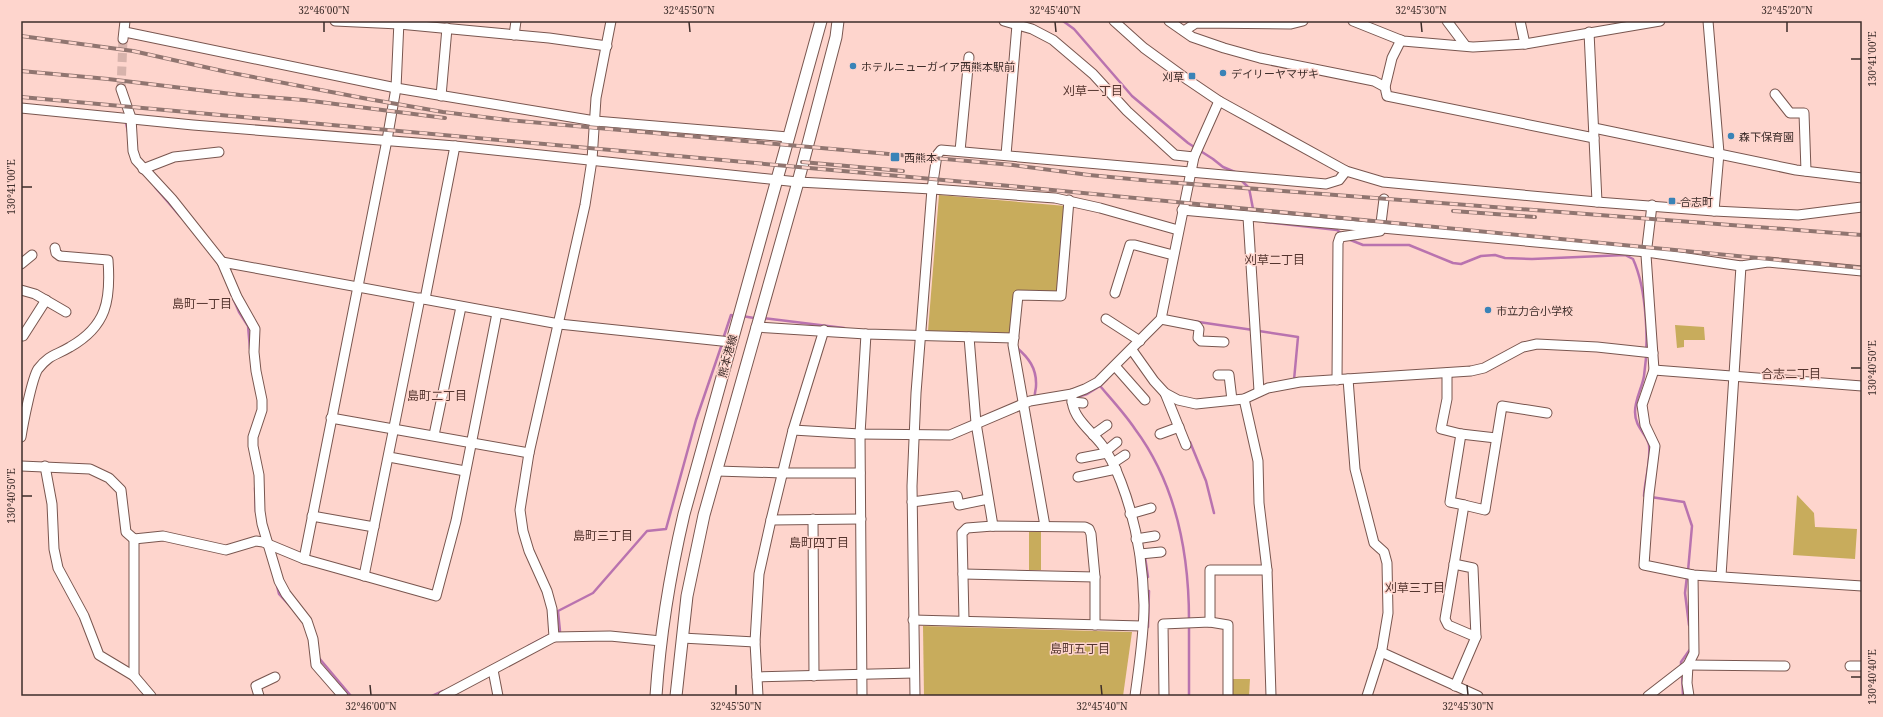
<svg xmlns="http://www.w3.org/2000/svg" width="1883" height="717" viewBox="0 0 1883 717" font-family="'Noto Serif','Noto Sans JP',serif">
<rect width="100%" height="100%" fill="#fed5cd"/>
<!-- green -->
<g fill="#c8ac5c">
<polygon points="939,195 1066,206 1059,295 1014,292 1010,333 928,331"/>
<polygon points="1675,325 1704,327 1705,340 1684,340 1684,347 1677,348"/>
<polygon points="1797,495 1814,513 1815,527 1857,529 1855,559 1793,555"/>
<polygon points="1041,531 1041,570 1029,570 1029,532"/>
<polygon points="923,626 1132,632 1123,696 924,696"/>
<polygon points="1233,679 1250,679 1249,696 1233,696"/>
</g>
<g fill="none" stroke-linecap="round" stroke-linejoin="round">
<!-- stream -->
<g stroke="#b973af" stroke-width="2.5">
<polyline points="1063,21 1074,29 1132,96 1188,143 1213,159 1223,167 1235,172"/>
<polyline points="126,123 128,132"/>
<polyline points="1240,179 1249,188 1254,214"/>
<polyline points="155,187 180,216"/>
<polyline points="1265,222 1337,230 1342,234"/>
<path d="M1348 239 1363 245H1409L1453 263 1461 264 1481 256 1495 255 1505 258 1532 259 1625 255 1633 259C1647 290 1649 343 1644 376 1642 388 1635 399 1635 412 1635 428 1647 434 1649 445 1651 461 1645 479 1644 496L1684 502 1692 526 1688 571"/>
<polyline points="230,291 239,312 248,326 250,349"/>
<polyline points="742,316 754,318"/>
<polyline points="763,318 844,328"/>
<polyline points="1192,321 1253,330"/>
<polyline points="1259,331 1298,337 1294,380"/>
<polyline points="723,339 731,315 735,316"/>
<path d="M1016 347C1028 357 1037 368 1036 386 1036 390 1034 394 1035 398"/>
<polyline points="1100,386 1107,379"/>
<path d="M1074 398 1087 394 1100 386C1112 400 1125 414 1135 429 1176 484 1189 553 1189 620"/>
<polyline points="1190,442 1206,481 1214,513"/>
<polyline points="255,488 256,512"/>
<polyline points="1145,557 1148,577"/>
<polyline points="1687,576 1685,593 1689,625"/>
<polyline points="277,586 279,594 291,607"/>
<polyline points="1189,625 1189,696"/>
<polyline points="1148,627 1149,591"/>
<polyline points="555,633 560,631 558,611 593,593 647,531 666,529 696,420 722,344"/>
<polyline points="528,646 549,635"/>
<polyline points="319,658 351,696"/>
<polyline points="1681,668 1681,662 1691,648"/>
<polyline points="1682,673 1683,696"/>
<polyline points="432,696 443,691"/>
</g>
<!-- minor-tunnel -->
<polyline stroke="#d7b3ac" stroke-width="9" stroke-dasharray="9 4.5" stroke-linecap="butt" points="121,89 123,39"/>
<defs>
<g id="minor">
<polyline points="335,21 399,24 549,38 607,46"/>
<polyline points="1004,21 1032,29 1053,40 1093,74 1127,111 1175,155 1194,157"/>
<polyline points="1114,21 1144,48 1188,80 1219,101 1346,171 1383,182 1597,202 1714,211 1798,215 1862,207"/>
<polyline points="1169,21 1192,37 1224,48 1260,58 1374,81 1385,87 1387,96 1594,138 1589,32"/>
<polyline points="1353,21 1403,41 1473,47 1525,44 1660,21"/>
<polyline points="1447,21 1465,45"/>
<polyline points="1520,21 1525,44"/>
<polyline points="1708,21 1719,153 1714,211"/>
<polyline points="1184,31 1196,23 1291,24 1303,21"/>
<polyline points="125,32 396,88 595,121 788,137"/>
<polyline points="514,35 516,21"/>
<polyline points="123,39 125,21"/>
<polyline points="1385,87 1392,58 1401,40"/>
<polyline points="121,89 131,118 133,151 136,160 172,199 222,262"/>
<polyline points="1775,94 1790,113 1804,113 1806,171"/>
<polyline points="441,96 447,28"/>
<polyline points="21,108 193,125 455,146 798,182 932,189 1055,198 1100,208 1178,230"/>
<polyline points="1594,128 1796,170 1862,178"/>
<polyline points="1594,138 1597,202"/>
<polyline points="960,151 969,57"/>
<polyline points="1006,155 1017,25"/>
<polyline points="143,169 174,157 219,152"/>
<polyline points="1652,205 1646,255 1654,370 1642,405 1645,425 1655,446 1649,494 1644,565 1693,575 1862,586"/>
<polyline points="1182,210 1647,252 1741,266 1768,262 1862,271"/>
<polyline points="1248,217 1259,391"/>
<polyline points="21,264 32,255"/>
<polyline points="21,290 35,294 66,312"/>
<polyline points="1115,293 1130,245 1135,245 1173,255"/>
<polyline points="425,299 455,146"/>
<polyline points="1106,319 1140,341"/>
<polyline points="1161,319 1197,326 1199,329 1198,338 1201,341 1224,342"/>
<polyline points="756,327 866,334 1014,338"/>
<polyline points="23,336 46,300"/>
<polyline points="969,337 976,423 993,526"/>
<polyline points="1132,350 1154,381 1165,393 1178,400 1196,404 1244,399 1268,388 1300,382 1471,371 1484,368 1523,347 1537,344 1597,347 1653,353"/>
<polyline points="1115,366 1145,400"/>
<polyline points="1654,370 1862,386"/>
<polyline points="1447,373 1447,399 1441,429 1461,434 1496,438"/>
<polyline points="1218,375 1229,375 1232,400"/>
<polyline points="1348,379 1355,469 1374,543 1384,552 1387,563 1388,613 1382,649 1367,696"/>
<polyline points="1337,380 1338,243 1340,237 1380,231 1384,199"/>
<polyline points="1165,393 1186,445"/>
<path d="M1072 394C1070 417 1089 428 1102 445 1110 456 1116 469 1121 482 1136 521 1143 564 1144 605 1144 635 1139 666 1135 696"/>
<polyline points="1244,399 1258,461 1259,503 1267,570 1271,696"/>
<polyline points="1072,402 1083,403"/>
<polyline points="331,418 529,453"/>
<polyline points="793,430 860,434 950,435 1030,401 1072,394 1085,389 1098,382 1161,319 1194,157 1219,101"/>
<polyline points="1160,434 1179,427"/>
<polyline points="1461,434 1450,502 1464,505 1445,619 1448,625 1476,637"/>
<polyline points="434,435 461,307"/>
<polyline points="1093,435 1107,425"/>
<path d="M21 437C23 424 32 378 38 369 50 354 55 356 70 347 107 326 111 300 108 260L60 256 56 253 55 248"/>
<polyline points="1106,451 1117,442"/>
<polyline points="389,457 465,471"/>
<polyline points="1081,458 1107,453"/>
<polyline points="1113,463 1125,455"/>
<polyline points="21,466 90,469 109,478 121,490 126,532 134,539 163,536 226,550 256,541 263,542 304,559 436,596 456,521 497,313"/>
<polyline points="45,466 52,504 54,549 58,568 84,616 99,655 134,676 151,696"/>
<polyline points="717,471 783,473 860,473"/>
<polyline points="1078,477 1116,469"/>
<polyline points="912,502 957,496 959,505 988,499"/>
<polyline points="1464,505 1485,510 1502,406 1547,413"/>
<polyline points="1130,514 1151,508"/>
<polyline points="312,516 374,527"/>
<polyline points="813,519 814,676"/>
<polyline points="771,520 861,519"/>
<polyline points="1045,526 1013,345 1018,295 1061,296 1069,200"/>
<polyline points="134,539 134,676"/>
<polyline points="1136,539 1155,536"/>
<polyline points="1140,554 1161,552"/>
<polyline points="304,559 387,140 396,88 399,21"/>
<polyline points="1454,564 1473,568 1476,637 1455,686"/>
<polyline points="963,574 1095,577"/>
<polyline points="364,576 420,298"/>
<polyline points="1721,576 1741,266"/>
<polyline points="913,620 1142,626"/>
<polyline points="964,620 962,533 967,528 993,526 1085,527 1089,529 1091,534 1095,577 1095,625"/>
<polyline points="1210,622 1210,570 1267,570"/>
<polyline points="554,637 610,636 661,641"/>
<polyline points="682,638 755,642"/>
<polyline points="1381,652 1478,696"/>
<polyline points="1688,665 1785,666"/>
<polyline points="1688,665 1687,683 1689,696"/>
<polyline points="1850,666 1862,666"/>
<polyline points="493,670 498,696"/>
<polyline points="757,677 914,673"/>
<polyline points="259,696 256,686 275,677"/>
<polyline points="343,696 316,665 313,639 307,621 286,594 279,581 262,524 260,511 259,475 253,446 253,437 262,410 262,400 256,371 254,352 255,329 237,297 222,262 559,324 731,342"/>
<polyline points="443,696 554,637 552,609 547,591 529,551 523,531 520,510 529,453 585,205 592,160 596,98 611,21"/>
<polyline points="758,696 755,642 759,574 771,520 793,430 824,330"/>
<polyline points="862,696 860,434 866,334"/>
<polyline points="915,696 912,486 916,393 932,189 937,155 941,150 1326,184 1339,180 1346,171"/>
<polyline points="1164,696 1163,624 1210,622 1228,625 1228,696"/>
<polyline points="1648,696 1688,665 1694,653 1693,575"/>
</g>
<g id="major">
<path d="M656 696C660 635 670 574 684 514L821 21"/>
<polyline points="676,696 687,596 704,515 798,182 836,37 838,21"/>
</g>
</defs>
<!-- minor casing -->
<use href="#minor" stroke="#79564f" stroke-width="11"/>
<!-- major casing -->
<use href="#major" stroke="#79564f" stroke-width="13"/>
<!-- minor -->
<use href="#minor" stroke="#fff" stroke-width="9"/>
<!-- major -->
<use href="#major" stroke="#fff" stroke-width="11"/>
<defs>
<g id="rail">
<polyline points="21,36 133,51 227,72 368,99 443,112 507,120 1013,165 1089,175 1152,181 1862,235"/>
<polyline points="21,71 108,79 240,95 304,100 445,118"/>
<polyline points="21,97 1010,186 1862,268"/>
<polyline points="802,162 903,171"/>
<polyline points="1453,211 1535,217"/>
</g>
</defs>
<!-- rail casing -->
<use href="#rail" stroke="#907570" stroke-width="4"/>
<!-- rail -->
<use href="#rail" stroke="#fed5cd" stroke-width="2.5" stroke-dasharray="8" stroke-linecap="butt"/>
</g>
<!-- ticks -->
<path fill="none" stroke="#3d2d2a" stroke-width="1.5" d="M324 22V32M689 22 690 32M1055 22 1056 32M1421 22 1422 32M1787 22V32M1851 59H1861M22 187H32M1851 368H1861M22 496H32M1851 677H1861M370 685 371 695M736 685V695M1101 685 1102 695M1467 685 1468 695"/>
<!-- markers -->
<g fill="#3a83b7" stroke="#fed5cd" stroke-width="1.5">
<circle cx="853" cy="66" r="4"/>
<circle cx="1223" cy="73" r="4"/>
<rect x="1188" y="72" width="8" height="8" rx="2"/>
<circle cx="1731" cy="136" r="4"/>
<rect x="890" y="152" width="10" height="10" rx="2"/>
<rect x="1668" y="197" width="8" height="8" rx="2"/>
<circle cx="1488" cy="310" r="4"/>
</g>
<g text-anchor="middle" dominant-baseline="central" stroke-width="3" stroke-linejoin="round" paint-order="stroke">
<!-- poi labels -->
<g font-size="11" fill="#3d2d2a" stroke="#fed5cd" text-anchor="start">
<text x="861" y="66">ホテルニューガイア西熊本駅前</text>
<text x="1231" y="73">デイリーヤマザキ</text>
<text x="1184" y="76" text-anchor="end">刈草</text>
<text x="1739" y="136">森下保育園</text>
<text x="904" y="157">西熊本</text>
<text x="1680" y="201">合志町</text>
<text x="1496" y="310">市立力合小学校</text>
</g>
<!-- street labels -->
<g font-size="11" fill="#3d2d2a" stroke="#fed5cd">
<text transform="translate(727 356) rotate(-75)">熊本港線</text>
</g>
<!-- neighbourhood labels -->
<g font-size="12" fill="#54342e" stroke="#fed5cd">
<text x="1093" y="90">刈草一丁目</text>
<text x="1275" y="259">刈草二丁目</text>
<text x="202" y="303">島町一丁目</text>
<text x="1791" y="373">合志二丁目</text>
<text x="437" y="395">島町二丁目</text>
<text x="603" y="535">島町三丁目</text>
<text x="819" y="542">島町四丁目</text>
<text x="1415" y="587">刈草三丁目</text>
<text x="1080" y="648">島町五丁目</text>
</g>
</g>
<!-- border -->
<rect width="1883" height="717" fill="none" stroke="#fed5cd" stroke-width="44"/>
<rect x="22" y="22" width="1839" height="673" fill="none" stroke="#3d2d2a" stroke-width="1.5"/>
<g font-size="10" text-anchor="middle" fill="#3d2d2a">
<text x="324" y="14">32°46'00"N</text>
<text x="689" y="14">32°45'50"N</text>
<text x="1055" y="14">32°45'40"N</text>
<text x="1421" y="14">32°45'30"N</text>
<text x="1787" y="14">32°45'20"N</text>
<text transform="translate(1872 59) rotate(-90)" y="4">130°41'00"E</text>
<text transform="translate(11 187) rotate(-90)" y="4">130°41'00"E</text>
<text transform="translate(1872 368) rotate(-90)" y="4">130°40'50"E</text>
<text transform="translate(11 496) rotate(-90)" y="4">130°40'50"E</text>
<text transform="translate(1872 677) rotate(-90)" y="4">130°40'40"E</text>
<text x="371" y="710">32°46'00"N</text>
<text x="736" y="710">32°45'50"N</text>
<text x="1102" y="710">32°45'40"N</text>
<text x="1468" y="710">32°45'30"N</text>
</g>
</svg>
